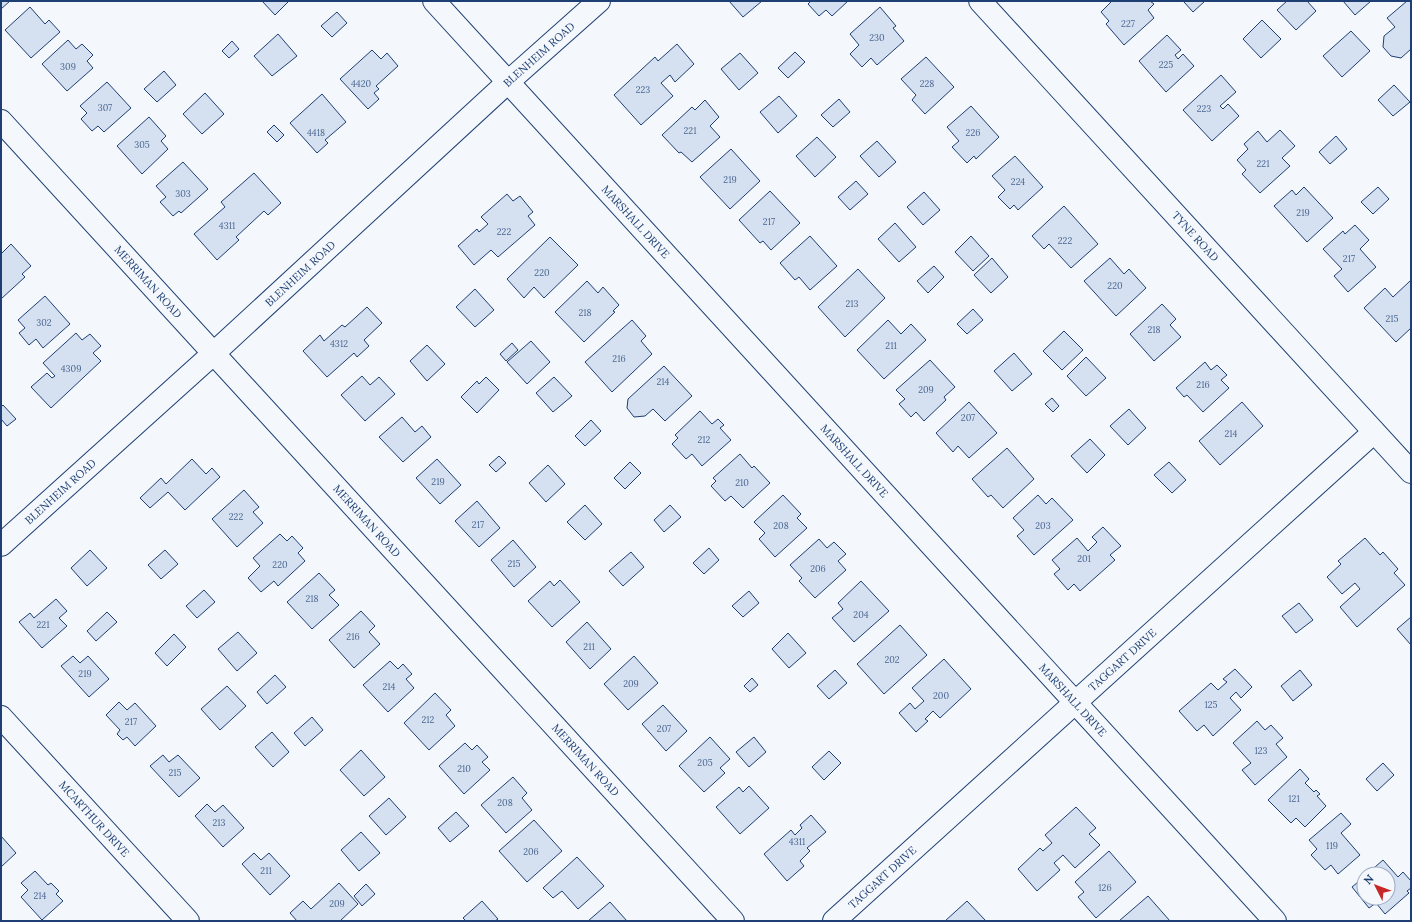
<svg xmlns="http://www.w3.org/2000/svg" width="1412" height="922" viewBox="0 0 1412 922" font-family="Lora,serif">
<rect width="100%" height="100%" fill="#f4f7fb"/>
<!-- building -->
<g fill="#d5e0f0" stroke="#1d3f73">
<polygon points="1,1 10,1 1,9"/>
<polygon points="262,1 289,1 275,15"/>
<polygon points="729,1 762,1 743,17"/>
<polygon points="811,1 848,1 832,16 826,10 819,16 808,4"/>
<polygon points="1112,1 1150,1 1154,4 1148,10 1154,18 1124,45 1106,24 1109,21 1101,12"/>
<polygon points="1185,1 1205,1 1193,12 1184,2"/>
<polygon points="1287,1 1307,1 1316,11 1296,30 1277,10"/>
<polygon points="1343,1 1371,1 1355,15"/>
<polygon points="1407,1 1411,1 1411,49 1401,58 1391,56 1383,47 1384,36 1395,27 1387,18"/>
<polygon points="30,7 45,24 49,20 60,32 31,58 5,30"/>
<polygon points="880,7 896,26 893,28 904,41 877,65 871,58 862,67 850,54 859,45 850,34"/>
<polygon points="337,12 347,23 332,37 321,26"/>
<polygon points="1262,20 1281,39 1261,58 1243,39"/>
<polygon points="1351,31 1370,51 1342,77 1323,56"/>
<polygon points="278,34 297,56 272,76 254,56"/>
<polygon points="1167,35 1181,50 1175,55 1178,59 1183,54 1194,66 1166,92 1139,61"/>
<polygon points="68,40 76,49 82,44 93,55 87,61 93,68 67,91 42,64"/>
<polygon points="232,41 239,49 229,58 222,51"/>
<polygon points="677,44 694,64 675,82 670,75 661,83 673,96 641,125 614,95 655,57 658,61"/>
<polygon points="372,50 381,59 387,53 398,66 376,86 379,89 374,93 379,99 368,109 340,79"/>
<polygon points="795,52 805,62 788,78 778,68"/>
<polygon points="740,53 758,73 739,90 721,69"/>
<polygon points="926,57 954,87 925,114 912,100 916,95 901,79"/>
<polygon points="164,71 176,85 157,102 144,89"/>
<polygon points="1221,75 1236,92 1220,106 1223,109 1228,104 1239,116 1212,141 1183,110"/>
<polygon points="107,82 131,108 104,132 98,126 92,131 81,119 87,113 80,106"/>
<polygon points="1394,85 1410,102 1393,116 1378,100"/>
<polygon points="205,93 224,114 202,134 183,114"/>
<polygon points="322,94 346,122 325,140 328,143 317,153 290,123"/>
<polygon points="779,96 797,116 778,133 760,112"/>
<polygon points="839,99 850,112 833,127 821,115"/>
<polygon points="705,100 719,117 710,126 720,137 692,162 681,152 679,153 662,135 692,107 695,110"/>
<polygon points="971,106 999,137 976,159 974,156 967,163 952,147 959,141 947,127"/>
<polygon points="149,117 166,136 161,141 168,149 142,174 117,146"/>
<polygon points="274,125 284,135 277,142 267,132"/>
<polygon points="1280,130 1295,146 1282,158 1290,166 1260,193 1242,174 1246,170 1237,160 1248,149 1244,144 1258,131 1267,142"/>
<polygon points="1336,136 1347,149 1330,164 1319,152"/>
<polygon points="817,137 836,157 815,177 796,156"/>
<polygon points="877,141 896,162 879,177 860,156"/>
<polygon points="731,149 760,181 730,209 700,177"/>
<polygon points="1015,156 1043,187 1018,210 1014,205 1010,209 998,197 1005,190 992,176"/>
<polygon points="183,162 208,189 181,213 179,211 173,216 160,202 166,197 156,186"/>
<polygon points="254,173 281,203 268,215 264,211 236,237 239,240 217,260 194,234 225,207 221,202"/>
<polygon points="856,181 868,194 850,210 838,197"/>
<polygon points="1304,187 1333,218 1307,242 1274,206 1292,190 1296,195"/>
<polygon points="1378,187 1389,199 1373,214 1361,202"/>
<polygon points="770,191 800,223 771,250 763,241 760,243 739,220"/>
<polygon points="924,192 940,210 923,225 907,207"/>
<polygon points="507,194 513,201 520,196 533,212 528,216 535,225 498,257 491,250 474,265 458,246 477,229 479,232 488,224 481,217"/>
<polygon points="1064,206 1098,244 1071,268 1049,244 1044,249 1032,236"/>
<polygon points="895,223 916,247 899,262 878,239"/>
<polygon points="1355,225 1369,240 1360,249 1376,267 1348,292 1334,276 1342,269 1323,249 1343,231 1345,234"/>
<polygon points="810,236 837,266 810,290 799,277 795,280 780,263"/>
<polygon points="971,236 989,256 973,271 955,252"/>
<polygon points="550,237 578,265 544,298 534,287 524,298 507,279"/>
<polygon points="11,244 31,266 22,274 25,277 1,299 1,254"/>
<polygon points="992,258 1008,277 991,293 974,275"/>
<polygon points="1110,258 1124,274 1129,269 1146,288 1116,316 1084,281"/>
<polygon points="934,266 944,277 928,293 917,281"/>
<polygon points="858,269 885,298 845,337 818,307"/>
<polygon points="587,281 598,293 603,287 619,305 613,311 615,312 584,342 555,312"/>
<polygon points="1410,281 1411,283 1411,328 1396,342 1364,308 1385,288 1393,297"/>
<polygon points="475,289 494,310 475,327 456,307"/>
<polygon points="45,296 70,324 43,348 36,339 29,345 19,333 25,328 18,320"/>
<polygon points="1162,304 1176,319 1170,325 1181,337 1154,361 1130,334"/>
<polygon points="367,307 382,323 364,340 369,346 357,357 354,353 327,377 303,351 320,335 324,341 342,325 345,327"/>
<polygon points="973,309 983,320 967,334 957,324"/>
<polygon points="632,320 646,336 641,341 652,354 612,392 585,362"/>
<polygon points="888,320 901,334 911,324 926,340 884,379 857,350"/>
<polygon points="1064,331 1083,350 1062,370 1043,351"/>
<polygon points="76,333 82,340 90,334 101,346 93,353 101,361 51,408 31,387 47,373 52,378 55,376 43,363"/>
<polygon points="531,341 550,362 527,384 507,362"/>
<polygon points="512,343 518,350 506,361 500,354"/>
<polygon points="427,345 445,364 427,381 410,361"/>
<polygon points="1014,353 1032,374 1012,391 994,371"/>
<polygon points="1086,357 1106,378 1086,396 1067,376"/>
<polygon points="930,360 955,387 944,397 946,400 924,421 916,412 911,417 899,404 905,399 896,390"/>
<polygon points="1205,362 1211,370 1217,365 1227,375 1221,380 1229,388 1203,412 1187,395 1184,397 1176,388"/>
<polygon points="664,366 692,396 665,421 653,409 645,416 634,417 627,408 628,399"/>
<polygon points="362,376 370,385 379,377 395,394 365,421 341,395"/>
<polygon points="486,377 499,390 477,413 461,397 477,381 479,384"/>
<polygon points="554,377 572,396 553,412 536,393"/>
<polygon points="1052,398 1059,406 1053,412 1045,404"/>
<polygon points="969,402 997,433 969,458 958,446 953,452 936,433"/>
<polygon points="1242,402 1263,426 1220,465 1199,441"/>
<polygon points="3,405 16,419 7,426 1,419 1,407"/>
<polygon points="1129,409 1146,428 1128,445 1110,426"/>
<polygon points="700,411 712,424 718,419 724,425 720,428 731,440 702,466 692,454 686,459 672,444 678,438 675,435"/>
<polygon points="402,417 415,432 422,426 431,437 403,462 379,437"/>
<polygon points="591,420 601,431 585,446 575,436"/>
<polygon points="1090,439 1105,455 1087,473 1071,456"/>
<polygon points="1007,448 1034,479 1003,508 991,495 988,497 972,479"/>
<polygon points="740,454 752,468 754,466 770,483 743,508 731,496 725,501 711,486 716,481 713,478"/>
<polygon points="499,456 506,463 496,472 489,465"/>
<polygon points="192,459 206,474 212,468 220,477 185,510 168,492 150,508 140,498 161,478 166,484"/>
<polygon points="437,459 461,485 440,504 416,478"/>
<polygon points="630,462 641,473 625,489 614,478"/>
<polygon points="1169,462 1186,480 1172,493 1154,475"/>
<polygon points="548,465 565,484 546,502 529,483"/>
<polygon points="244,490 259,507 253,512 263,523 237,547 212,519"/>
<polygon points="783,495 801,514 797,518 807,528 775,557 759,539 765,533 754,522"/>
<polygon points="1038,495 1046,504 1052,498 1073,520 1034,555 1017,536 1024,530 1013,518"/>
<polygon points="477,501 500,528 479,547 455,521"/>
<polygon points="585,505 602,524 585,540 567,522"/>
<polygon points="670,505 681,517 664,532 654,520"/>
<polygon points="1103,527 1121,546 1110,555 1115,560 1080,591 1074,584 1068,590 1054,574 1060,569 1052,560 1077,538 1088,551 1097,542 1092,537"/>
<polygon points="280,534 287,541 292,536 303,548 298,553 305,561 278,586 274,581 261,592 248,578 260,566 253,558"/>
<polygon points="1365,538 1380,555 1383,552 1398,569 1394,573 1405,585 1357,627 1340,607 1360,589 1355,583 1342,594 1327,577 1341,564 1338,561"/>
<polygon points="819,539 827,548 834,542 846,554 838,561 846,570 815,598 799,581 802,578 790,565"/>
<polygon points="513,540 536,567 514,587 491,560"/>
<polygon points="709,548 719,560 704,574 693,563"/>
<polygon points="90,550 107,568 87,586 71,568"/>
<polygon points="165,550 178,564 161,579 148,565"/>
<polygon points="631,552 644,567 623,586 609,571"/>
<polygon points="319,573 335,590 329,595 339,605 312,629 287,602"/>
<polygon points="560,580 580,602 552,627 528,601 550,581 554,586"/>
<polygon points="861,581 889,611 854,642 832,618 843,609 838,603"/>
<polygon points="204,590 215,602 197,618 186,606"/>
<polygon points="749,591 759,603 743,617 732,606"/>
<polygon points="56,599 67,611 59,618 67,626 42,648 19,622 30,613 34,618"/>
<polygon points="1299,603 1313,620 1296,633 1282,616"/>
<polygon points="361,611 375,626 369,632 380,644 354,668 329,640"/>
<polygon points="107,612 117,622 96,641 87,631"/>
<polygon points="1411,617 1411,645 1397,629"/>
<polygon points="587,622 611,649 590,669 566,642"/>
<polygon points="900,625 927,655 884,694 857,664"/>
<polygon points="238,632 257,653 237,671 218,649"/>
<polygon points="788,633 806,653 789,668 772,649"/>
<polygon points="174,634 186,647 167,666 155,653"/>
<polygon points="73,656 80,663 88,656 109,679 89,697 61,666"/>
<polygon points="634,656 658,683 628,710 604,684"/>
<polygon points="944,659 971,689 940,718 933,711 925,719 928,721 916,732 899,713 910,703 915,709 924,701 912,688"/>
<polygon points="390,661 398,669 403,664 412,674 406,679 414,688 388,712 363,685"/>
<polygon points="1235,669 1252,687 1241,698 1236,692 1230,698 1241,710 1213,736 1204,725 1197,731 1179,711 1211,683 1218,690 1227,682 1223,679"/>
<polygon points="835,670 847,683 829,699 817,686"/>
<polygon points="1300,670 1312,685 1293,701 1281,686"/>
<polygon points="275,675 286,687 267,704 257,692"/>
<polygon points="752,678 758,685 750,692 744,686"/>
<polygon points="227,686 246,706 220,730 201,709"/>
<polygon points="435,693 451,710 446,715 455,726 429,750 404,723"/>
<polygon points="119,702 127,710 135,703 156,726 135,746 127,737 123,740 117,734 120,730 106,715"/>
<polygon points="663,705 687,731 666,751 642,724"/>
<polygon points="312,717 323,730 305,746 294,733"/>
<polygon points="1257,721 1265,730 1271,725 1283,738 1276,744 1287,757 1255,785 1242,770 1251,763 1233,743"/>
<polygon points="272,732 289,752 273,767 255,747"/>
<polygon points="710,737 730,759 720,768 725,773 704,792 679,766"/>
<polygon points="754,737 766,752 749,767 736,752"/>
<polygon points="465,743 472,750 477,745 488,757 482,762 490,770 464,794 439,766"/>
<polygon points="361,750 385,777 364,796 340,770"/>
<polygon points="829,751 841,763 824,780 812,767"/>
<polygon points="163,755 169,762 178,755 200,778 179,797 150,766"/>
<polygon points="1383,763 1394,775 1377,791 1366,779"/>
<polygon points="1300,769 1309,779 1305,783 1314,792 1316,790 1320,794 1317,796 1326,806 1305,827 1296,818 1291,823 1268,800"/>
<polygon points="513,777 527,793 522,798 532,810 506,833 481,805"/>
<polygon points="749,786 769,808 740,834 716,807 739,787 743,792"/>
<polygon points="389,798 406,817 386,835 369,816"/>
<polygon points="207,804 215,812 223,805 244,828 223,847 195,816"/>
<polygon points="1076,807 1096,828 1089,834 1100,845 1075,868 1063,855 1054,863 1060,870 1037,891 1018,869 1040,848 1043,851 1052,843 1045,835"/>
<polygon points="456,812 469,826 450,842 438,828"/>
<polygon points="1341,813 1351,824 1341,833 1360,855 1338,874 1331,865 1325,870 1311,855 1317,849 1309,840"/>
<polygon points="811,815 826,832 807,848 810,851 800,861 804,866 787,881 764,854 791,830 795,835 802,828 800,825"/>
<polygon points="534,820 562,851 527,882 499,851"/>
<polygon points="361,832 380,853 359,871 341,850"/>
<polygon points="1,836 16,853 1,867"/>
<polygon points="1109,851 1136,882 1096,918 1078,897 1084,892 1075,882"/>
<polygon points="254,853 261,860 269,853 290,876 270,895 242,864"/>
<polygon points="577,857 604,886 578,909 562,891 553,898 543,888"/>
<polygon points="1383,860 1398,877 1403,872 1411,881 1411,888 1407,891 1409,893 1385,914 1376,903 1369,908 1352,887 1364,877 1364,898 1388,898 1388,874 1367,874"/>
<polygon points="35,871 48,885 51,883 59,891 56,894 63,901 42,920 21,897 28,890 21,883"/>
<polygon points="339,883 358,904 340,921 297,921 290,913 303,901 311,909"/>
<polygon points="366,884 375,894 362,906 354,896"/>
<polygon points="1148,896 1170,921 1119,921"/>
<polygon points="482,901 498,919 495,921 466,921 463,918"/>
<polygon points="967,901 986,921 945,921"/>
<polygon points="610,902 627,921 588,921"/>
</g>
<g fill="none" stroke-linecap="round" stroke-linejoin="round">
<defs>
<g id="minor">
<path id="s1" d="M434 1 1275 921"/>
<path id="s2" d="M980 1 1411 472"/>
<path id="s3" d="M1 121 733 921"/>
<path id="s4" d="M1 545 214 353 508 82 599 1"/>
<path id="s5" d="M1 717 188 921"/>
<path id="s6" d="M834 921 1374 432"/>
</g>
</defs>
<!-- minor casing -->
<use href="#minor" stroke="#1d3f73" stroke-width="24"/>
<!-- minor -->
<use href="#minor" stroke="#f4f7fb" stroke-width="22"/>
</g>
<g text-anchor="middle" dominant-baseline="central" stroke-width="3" stroke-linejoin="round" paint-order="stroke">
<!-- number labels -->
<g font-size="9" fill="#4b6792">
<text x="1128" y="23">227</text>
<text x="877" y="37">230</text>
<text x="1166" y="64">225</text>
<text x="68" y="66">309</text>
<text x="361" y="83">4420</text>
<text x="927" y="83">228</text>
<text x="643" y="89">223</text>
<text x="105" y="107">307</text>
<text x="1204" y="108">223</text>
<text x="690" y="130">221</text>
<text x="316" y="132">4418</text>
<text x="973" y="132">226</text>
<text x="142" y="144">305</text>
<text x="1263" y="163">221</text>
<text x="730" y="179">219</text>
<text x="1018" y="181">224</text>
<text x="183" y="193">303</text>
<text x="1303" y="212">219</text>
<text x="769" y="221">217</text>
<text x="227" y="225">4311</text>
<text x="504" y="231">222</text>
<text x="1065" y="240">222</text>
<text x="1349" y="258">217</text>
<text x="542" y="272">220</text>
<text x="1115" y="285">220</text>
<text x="852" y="303">213</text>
<text x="585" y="312">218</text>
<text x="1392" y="318">215</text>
<text x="44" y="322">302</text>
<text x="1154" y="329">218</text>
<text x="339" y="343">4312</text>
<text x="891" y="345">211</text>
<text x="619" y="358">216</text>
<text x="71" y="368">4309</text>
<text x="663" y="381">214</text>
<text x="1203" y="384">216</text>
<text x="926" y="389">209</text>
<text x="968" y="417">207</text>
<text x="1231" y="433">214</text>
<text x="704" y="439">212</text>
<text x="438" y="481">219</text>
<text x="742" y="482">210</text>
<text x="236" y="516">222</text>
<text x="478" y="524">217</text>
<text x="781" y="525">208</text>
<text x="1043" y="525">203</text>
<text x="1084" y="558">201</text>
<text x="514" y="563">215</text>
<text x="280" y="564">220</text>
<text x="818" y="568">206</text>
<text x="312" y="598">218</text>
<text x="861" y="614">204</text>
<text x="43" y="624">221</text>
<text x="353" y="636">216</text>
<text x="589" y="646">211</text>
<text x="892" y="659">202</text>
<text x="85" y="673">219</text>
<text x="631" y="683">209</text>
<text x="389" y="686">214</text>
<text x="941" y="695">200</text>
<text x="1211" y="704">125</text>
<text x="428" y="719">212</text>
<text x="131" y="721">217</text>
<text x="664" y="728">207</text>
<text x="1261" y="750">123</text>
<text x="705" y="762">205</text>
<text x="464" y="768">210</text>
<text x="175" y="772">215</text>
<text x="1294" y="798">121</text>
<text x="505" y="802">208</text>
<text x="219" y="822">213</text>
<text x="797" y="841">4311</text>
<text x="1332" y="845">119</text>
<text x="531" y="851">206</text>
<text x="266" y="870">211</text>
<text x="1105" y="887">126</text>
<text x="40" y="895">214</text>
<text x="337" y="903">209</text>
</g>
<!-- street labels -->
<g font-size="11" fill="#1d3f73" stroke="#f4f7fb">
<text stroke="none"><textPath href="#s4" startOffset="728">BLENHEIM ROAD</textPath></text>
<text stroke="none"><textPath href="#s1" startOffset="299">MARSHALL DRIVE</textPath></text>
<text stroke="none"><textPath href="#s2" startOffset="319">TYNE ROAD</textPath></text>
<text stroke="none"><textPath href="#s4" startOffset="404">BLENHEIM ROAD</textPath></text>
<text stroke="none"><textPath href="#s3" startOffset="218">MERRIMAN ROAD</textPath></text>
<text stroke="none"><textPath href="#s1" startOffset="623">MARSHALL DRIVE</textPath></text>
<text stroke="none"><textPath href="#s4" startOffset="80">BLENHEIM ROAD</textPath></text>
<text stroke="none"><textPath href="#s3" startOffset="542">MERRIMAN ROAD</textPath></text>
<text stroke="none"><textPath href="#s6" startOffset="389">TAGGART DRIVE</textPath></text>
<text stroke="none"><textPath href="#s1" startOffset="947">MARSHALL DRIVE</textPath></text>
<text stroke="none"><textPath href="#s3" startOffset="866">MERRIMAN ROAD</textPath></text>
<text stroke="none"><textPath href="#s5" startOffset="138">MCARTHUR DRIVE</textPath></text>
<text stroke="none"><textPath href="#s6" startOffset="65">TAGGART DRIVE</textPath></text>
</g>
</g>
<!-- border -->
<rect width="1412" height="922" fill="none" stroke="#1d3f73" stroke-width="4"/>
<!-- north arrow -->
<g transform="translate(1376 886) rotate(312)"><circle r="19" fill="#f4f7fb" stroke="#9eadc5"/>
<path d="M0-3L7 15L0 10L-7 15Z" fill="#c62828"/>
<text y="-6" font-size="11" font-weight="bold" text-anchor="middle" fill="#1d3f73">N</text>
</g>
</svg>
